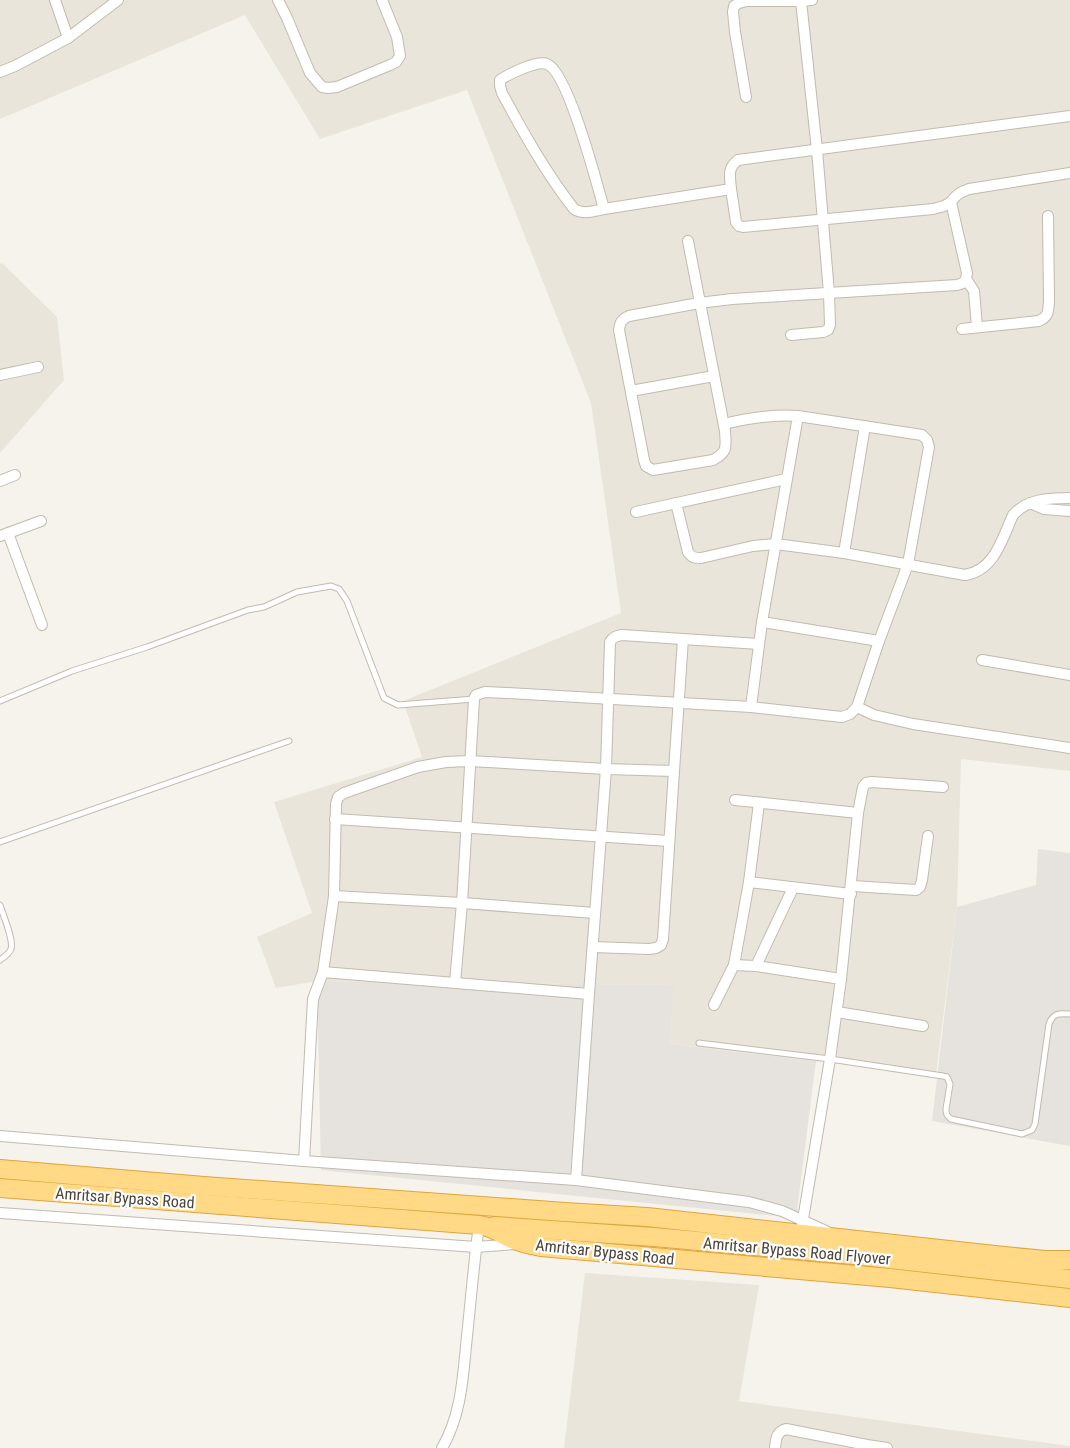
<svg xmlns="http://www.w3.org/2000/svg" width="1070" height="1448" viewBox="0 0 1070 1448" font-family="'Roboto Condensed',sans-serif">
<rect width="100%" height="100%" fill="#f6f3ec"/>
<!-- residential -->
<g fill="#eae5da">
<polygon points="0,0 1070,0 1070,771 961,759 957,907 936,1074 670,1044 674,985 317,981 276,988 257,937 312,913 274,802 422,757 403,701 621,613 591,403 467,90 320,139 245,15 0,119"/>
<polygon points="2,263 57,317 64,380 0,453 0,264"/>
<polygon points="585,1273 759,1285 739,1401 1070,1446 1070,1448 564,1448"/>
</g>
<!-- industrial -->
<g fill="#e6e2dd">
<polygon points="1038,849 1070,853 1070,1146 932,1121 957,907 1036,885"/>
<polygon points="317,981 674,985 670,1044 816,1061 796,1218 321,1170"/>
</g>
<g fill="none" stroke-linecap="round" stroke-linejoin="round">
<defs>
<g id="service">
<polyline points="0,701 72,671 147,647 248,610 264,607 297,592 331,586 339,589 347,601 384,698 398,705 474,699"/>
<polyline points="0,842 289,741"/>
<path d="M0 905C3 915 14 940 11 949 9 954 4 957 0 960"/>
<path d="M699 1043 830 1059 943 1076 947 1077 950 1084 946 1109C946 1114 947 1116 951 1119L1022 1134 1032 1130 1035 1124 1049 1024C1053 1013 1059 1013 1070 1014"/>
</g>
<g id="minor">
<polyline points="55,0 68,38"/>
<polyline points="278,0 287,18 310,73 322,87 328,88 337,87 390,65 396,62 400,56 397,37 382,0"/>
<polyline points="0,72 15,66 68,38 118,0"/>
<polyline points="746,97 735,32 733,12 734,6 739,3 747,1 801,1"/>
<polyline points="731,189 736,222 739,226 743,227 933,209 944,206 951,202"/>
<path d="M604 209C593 211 584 215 574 209 546 173 524 134 502 93L500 86V80C509 74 537 60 547 64 568 72 597 184 604 209L731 189C730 177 727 168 738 160L1070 116"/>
<path d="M688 241 725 431C726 447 728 452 713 460L653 470 646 466 644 460 619 330C620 322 622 319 629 316L699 303 732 299 957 285 963 283 966 279 967 273 951 202C956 195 960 192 969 189L1070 173"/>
<polyline points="966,279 974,291 977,327"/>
<path d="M962 329 1039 321C1049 316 1048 312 1049 301L1048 216"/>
<polyline points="791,335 823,332 828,330 830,325 829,293 817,150 801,1 812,0"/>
<polyline points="0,375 38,367"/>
<polyline points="631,391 714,376"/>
<path d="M724 424C749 418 772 414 798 416L922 435 927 440 929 447 908 564 879 641 857 707 850 714 842 717 751 707 762 622 798 416"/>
<polyline points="0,481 15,475"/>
<path d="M676 503 688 552C692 558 695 558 701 558L753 546 776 544 844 553 965 575C995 570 1002 539 1013 515 1027 499 1049 498 1070 498"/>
<polyline points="1030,503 1044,509 1070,511"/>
<polyline points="636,512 786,479"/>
<polyline points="8,533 42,625"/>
<polyline points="0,536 41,521"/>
<polyline points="844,553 865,426"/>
<polyline points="762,622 879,641"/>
<polyline points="982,660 1070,675"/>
<polyline points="857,707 874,715 913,724 1070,748"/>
<polyline points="674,771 683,639"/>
<polyline points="735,800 858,813"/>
<polyline points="335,819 669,841"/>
<polyline points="749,882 851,894"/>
<polyline points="852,886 916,890 920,887 922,880 928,836"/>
<polyline points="334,896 462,903 595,913"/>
<polyline points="734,965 756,966 841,979"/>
<polyline points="756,966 793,888"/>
<polyline points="323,972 589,994"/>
<polyline points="455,983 462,903 474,699 476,695 485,692 507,693 751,707"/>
<polyline points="714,1005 734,965 749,882 759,803"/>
<polyline points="837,1012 923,1026"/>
<polyline points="0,1136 304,1161 576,1180 749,1202 782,1211 828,1232"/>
<polyline points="304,1161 313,999 323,972 334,896 336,804 338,797 344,793 418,767 446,762 470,761 606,769 674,771 663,939 661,945 656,948 649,949 593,947"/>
<path d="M576 1180 589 994 606 769 610 642C613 637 616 636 622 635L759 644"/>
<polyline points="0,1213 476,1247 516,1244"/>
<polyline points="802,1225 830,1059 841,979 858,813 863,787 866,783 872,782 943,787"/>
<path d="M442 1448C462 1414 463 1374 467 1336 471 1299 474 1261 479 1225"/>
<path d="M775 1448C776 1439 776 1432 786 1429L867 1445 887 1448"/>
</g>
<g id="trunk">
<polyline points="0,1169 204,1186 565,1212 647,1217 1004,1256 1045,1260 1070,1260"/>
<path d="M0 1188 479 1225C491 1226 501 1234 512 1239 521 1243 531 1245 541 1247L890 1278 1070 1298"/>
<polyline points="495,1226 654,1237 853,1255 1070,1279"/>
</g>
</defs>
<!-- service casing -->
<use href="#service" stroke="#c2bbae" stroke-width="7"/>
<!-- minor casing -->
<use href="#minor" stroke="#c2bbae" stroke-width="12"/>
<!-- trunk casing -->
<use href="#trunk" stroke="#e0a43c" stroke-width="20"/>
<!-- service -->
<use href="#service" stroke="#fff" stroke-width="5"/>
<!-- minor -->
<use href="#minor" stroke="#fff" stroke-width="10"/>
<!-- trunk -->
<use href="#trunk" stroke="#ffd985" stroke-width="18"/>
</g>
<g text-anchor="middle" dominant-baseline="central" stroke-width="4.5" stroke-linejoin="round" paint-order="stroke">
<!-- street labels -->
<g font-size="16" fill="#4b4439" stroke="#fff">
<text transform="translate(125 1198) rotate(4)">Amritsar Bypass Road</text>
<text transform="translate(797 1251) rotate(5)">Amritsar Bypass Road Flyover</text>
<text transform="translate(605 1252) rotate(6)">Amritsar Bypass Road</text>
</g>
</g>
</svg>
